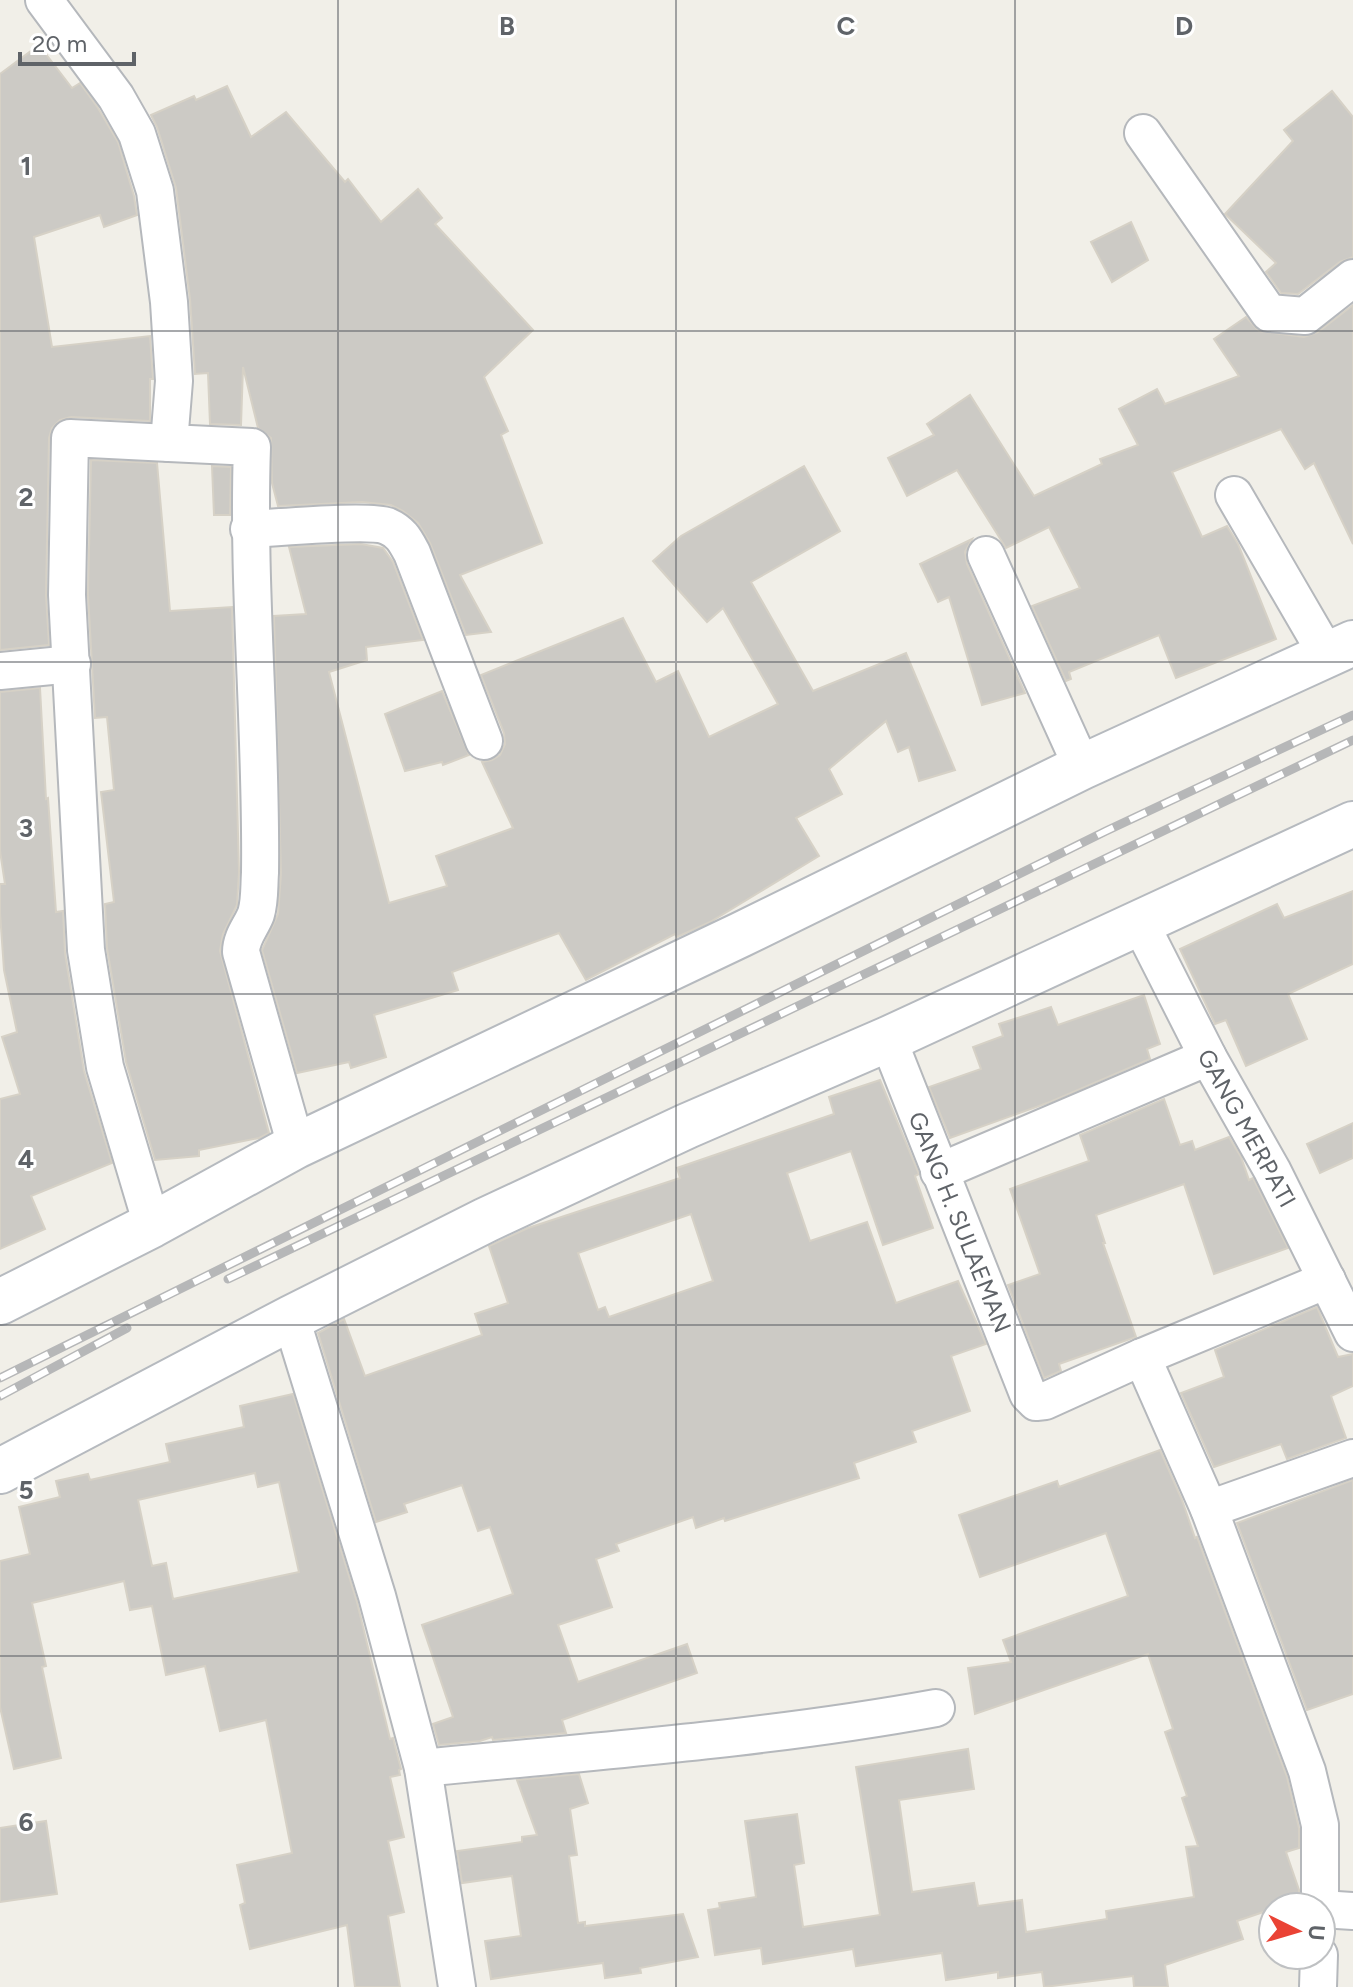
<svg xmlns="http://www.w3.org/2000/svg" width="1353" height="1987" viewBox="0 0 1353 1987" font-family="Figtree,sans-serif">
<rect width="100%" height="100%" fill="#f1efe8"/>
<!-- building -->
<g fill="#cccac5" stroke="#d6d1c6" stroke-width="2" fill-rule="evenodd">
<polygon points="39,45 72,88 80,83 98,108 118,142 134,196 137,215 104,227 100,215 34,237 52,347 150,336 153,379 150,379 150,421 71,417 60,420 52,428 49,438 46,595 49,645 0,650 0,74"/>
<polygon points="227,86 251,137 286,112 345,182 348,179 381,222 418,189 442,218 435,224 533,330 484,377 508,431 501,435 542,543 460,575 491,632 466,635 430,543 418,523 403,511 391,505 362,502 278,506 272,483 271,438 258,428 243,367 241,425 210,424 208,373 195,374 190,299 176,188 157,127 151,115 194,96 196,100"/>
<polygon points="1332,91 1353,117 1353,257 1340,262 1298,294 1281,293 1266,272 1276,263 1225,214 1293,141 1284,130"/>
<polygon points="1131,222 1148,260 1112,282 1091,242"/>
<polygon points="1353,305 1353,544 1314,463 1305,469 1281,429 1172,472 1202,537 1227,526 1238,544 1276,639 1176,678 1159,635 1069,672 1071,679 1066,681 1032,606 1080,588 1049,527 1006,548 957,470 907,496 888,458 934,435 927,424 970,395 1034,496 1102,464 1100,459 1138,445 1119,409 1157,389 1165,404 1239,376 1214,339 1246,317 1259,331 1304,337 1318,332"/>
<polygon points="91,460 157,463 170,611 232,607 239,872 237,905 223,934 220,951 269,1133 259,1138 199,1150 199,1156 155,1160 126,1062 107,948 105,904 114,902 101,792 114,790 107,717 95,718 88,595"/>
<polygon points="212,466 231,467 230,515 214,515"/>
<polygon points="804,466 840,531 751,582 813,691 906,653 955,770 919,781 909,747 898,752 886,721 829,769 842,794 796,818 819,856 710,922 677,937 675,934 586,980 559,933 452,972 458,990 374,1015 386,1057 351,1068 349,1062 297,1073 262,950 278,914 281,874 274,616 306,614 289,547 361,544 383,548 393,562 423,640 366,647 367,660 329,672 389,903 447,886 436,856 513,828 482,762 492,760 500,755 505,744 504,733 481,675 623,618 656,682 678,671 709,737 778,704 723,608 707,622 653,561 681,536"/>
<polygon points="972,539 965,552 967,564 1025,693 982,705 949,597 938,602 920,564"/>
<polygon points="40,688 46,799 48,798 56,912 63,911 65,953 84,1071 112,1163 31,1196 45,1229 0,1249 0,1099 20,1094 2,1037 17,1032 4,970 0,913 0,884 5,884 0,851 0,692"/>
<polygon points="442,691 469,755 443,765 442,762 405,771 385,714"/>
<polygon points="1353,891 1353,964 1288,994 1307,1039 1246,1066 1226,1020 1215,1024 1180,949 1277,904 1284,918"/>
<polygon points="1144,995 1160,1044 1147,1049 1150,1059 1050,1102 950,1138 929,1087 981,1069 973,1047 1003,1036 999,1024 1051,1007 1058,1025"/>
<path d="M880 1080 919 1174 915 1176 933 1228 883 1245 851 1151 787 1173 810 1241 867 1222 896 1303 958 1281 986 1344 951 1356 970 1411 912 1431 916 1442 854 1463 859 1478 725 1521 724 1518 696 1528 693 1517 616 1544 619 1551 596 1559 612 1607 558 1625 578 1682 687 1644 697 1673 562 1720 566 1733 493 1740 492 1737 480 1741 439 1745 433 1724 453 1717 422 1625 513 1594 490 1527 478 1531 462 1485 404 1504 407 1512 376 1522 318 1333 344 1319 365 1376 482 1335 475 1314 508 1303 489 1246 528 1228 680 1178 677 1168 834 1114 829 1097ZM691 1214 713 1281 609 1317 605 1307 598 1310 578 1253Z"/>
<polygon points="1164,1099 1180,1145 1192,1141 1195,1150 1229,1137 1241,1157 1249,1180 1253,1178 1288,1248 1214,1274 1184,1184 1096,1215 1105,1243 1103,1243 1136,1337 1059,1364 1061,1371 1044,1378 1008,1285 1040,1274 1010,1189 1089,1161 1080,1135"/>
<polygon points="1353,1123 1353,1158 1320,1173 1307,1144"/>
<polygon points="1317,1307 1338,1357 1353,1354 1353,1386 1331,1396 1346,1438 1287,1459 1281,1444 1214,1467 1181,1393 1224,1377 1215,1350"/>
<path d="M293 1394 357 1602 390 1739 393 1738 401 1769 399 1770 400 1775 390 1777 404 1837 388 1841 404 1912 388 1916 400 1987H355L347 1925 250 1949 240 1905 245 1903 237 1865 292 1853 266 1720 220 1731 205 1666 166 1675 152 1606 130 1610 124 1581 32 1603 46 1666 42 1667 61 1758 14 1769 0 1707V1561L30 1554 19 1507 60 1497 56 1481 88 1474 90 1480 170 1462 166 1444 244 1427 240 1406ZM255 1473 258 1487 279 1482 299 1572 173 1599 166 1563 152 1566 138 1500Z"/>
<polygon points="1160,1450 1182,1500 1195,1538 1197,1537 1287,1777 1299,1828 1299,1848 1286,1852 1299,1890 1299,1900 1237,1921 1243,1939 1165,1965 1168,1987 1134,1987 1133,1976 1044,1987 1042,1972 998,1978 998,1972 946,1980 942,1953 856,1966 853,1949 763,1964 761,1948 715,1955 708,1910 720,1908 719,1903 756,1897 745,1821 797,1814 804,1863 794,1865 803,1927 880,1915 856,1767 968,1749 974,1789 899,1800 912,1892 974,1883 978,1906 1022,1900 1026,1932 1107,1919 1106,1911 1194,1897 1186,1847 1198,1846 1182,1798 1187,1796 1165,1732 1173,1729 1148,1654 975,1714 968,1668 1011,1662 1003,1640 1128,1596 1106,1533 980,1577 959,1515 1057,1481 1059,1487"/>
<polygon points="1353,1480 1353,1694 1307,1710 1237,1523"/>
<polygon points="579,1774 588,1803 570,1809 577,1855 569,1856 578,1923 585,1922 585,1926 683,1914 698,1957 640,1968 641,1973 605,1978 603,1963 491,1979 485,1941 521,1936 512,1876 462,1883 457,1851 522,1842 522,1837 537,1835 517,1780"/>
<polygon points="46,1821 57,1894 0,1902 0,1828"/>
</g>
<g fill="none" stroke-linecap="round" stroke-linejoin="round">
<defs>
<g id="street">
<path d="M44 0 116 97 137 134 155 191 169 302 174 381 169 443 252 447C247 589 262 731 260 873 259 887 260 901 256 914 251 927 241 937 241 952L296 1146"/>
<polyline points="1143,133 1269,313 1305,316 1353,278"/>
<polyline points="1234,495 1327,655"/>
<path d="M249 529C275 528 368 519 387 526 401 532 405 540 412 553L484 741"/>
<polyline points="986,555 1082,767"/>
<polyline points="0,671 72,664"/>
<polyline points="1140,923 1208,1057 1272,1170 1353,1333"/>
<polyline points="888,1039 1028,1394 1036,1402 1045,1401 1142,1357 1327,1280"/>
<polyline points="939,1172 1208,1057"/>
<polyline points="152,1225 105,1067 86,950 67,595 70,438 169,443"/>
<polyline points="291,1318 377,1596 423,1768 457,1987"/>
<polyline points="1142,1357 1209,1509 1307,1771 1320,1825 1320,1907"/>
<polyline points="1209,1509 1353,1458"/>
<path d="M423 1768C594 1751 766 1739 936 1708"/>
<polyline points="1321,1909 1353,1911"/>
<polyline points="1318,1987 1319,1955"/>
</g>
<g id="secondary">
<polyline points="0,1302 152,1225 296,1146 740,935 1082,767 1353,643"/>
<polyline points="0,1471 291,1318 486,1220 687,1126 888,1039 1353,824"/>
</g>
</defs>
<!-- street casing -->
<use href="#street" stroke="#b5b8bc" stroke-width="40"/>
<!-- secondary casing -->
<use href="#secondary" stroke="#b6babf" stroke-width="48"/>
<!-- street -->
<use href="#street" stroke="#fff" stroke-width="36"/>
<!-- secondary -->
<use href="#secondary" stroke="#fff" stroke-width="44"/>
<defs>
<g id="rail">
<polyline points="228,1279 1353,740"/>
<polyline points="0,1378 1106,831 1353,715"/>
<polyline points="0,1396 127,1328"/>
</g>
</defs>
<!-- rail casing -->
<use href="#rail" stroke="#b6b7b8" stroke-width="9"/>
<!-- rail -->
<use href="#rail" stroke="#fff" stroke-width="6" stroke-dasharray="18" stroke-linecap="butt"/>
</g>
<!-- grid -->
<path fill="none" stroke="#5f6368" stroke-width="2" stroke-opacity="0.55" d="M338 0V1987M676 0V1987M1015 0V1987M0 331H1353M0 662H1353M0 994H1353M0 1325H1353M0 1656H1353"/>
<g text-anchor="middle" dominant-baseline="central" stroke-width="6" stroke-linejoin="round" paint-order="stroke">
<!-- street labels -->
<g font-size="24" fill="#5f6368" stroke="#fff">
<text transform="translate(1247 1128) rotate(61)">GANG MERPATI</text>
<text transform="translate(960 1222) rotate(68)">GANG H. SULAEMAN</text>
</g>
</g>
<g font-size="26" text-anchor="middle" font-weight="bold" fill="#5f6368" stroke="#fff" stroke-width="6" stroke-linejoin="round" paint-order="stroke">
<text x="507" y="35">B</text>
<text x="846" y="35">C</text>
<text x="1184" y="35">D</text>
<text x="26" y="175">1</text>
<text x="26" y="506">2</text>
<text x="26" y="837">3</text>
<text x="26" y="1168">4</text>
<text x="26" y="1499">5</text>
<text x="26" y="1831">6</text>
</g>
<!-- north arrow -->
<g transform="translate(1297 1931) rotate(95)"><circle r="38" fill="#ffffff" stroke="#bfc1c3" stroke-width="2"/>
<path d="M0-6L14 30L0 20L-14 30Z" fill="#ea4335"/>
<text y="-12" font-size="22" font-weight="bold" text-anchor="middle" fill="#5f6368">U</text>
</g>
<!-- scale -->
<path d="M20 52v12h114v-12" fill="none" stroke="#5f6368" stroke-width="4"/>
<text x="32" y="52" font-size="24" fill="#5f6368" stroke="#ffffff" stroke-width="6" paint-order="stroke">20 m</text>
</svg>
